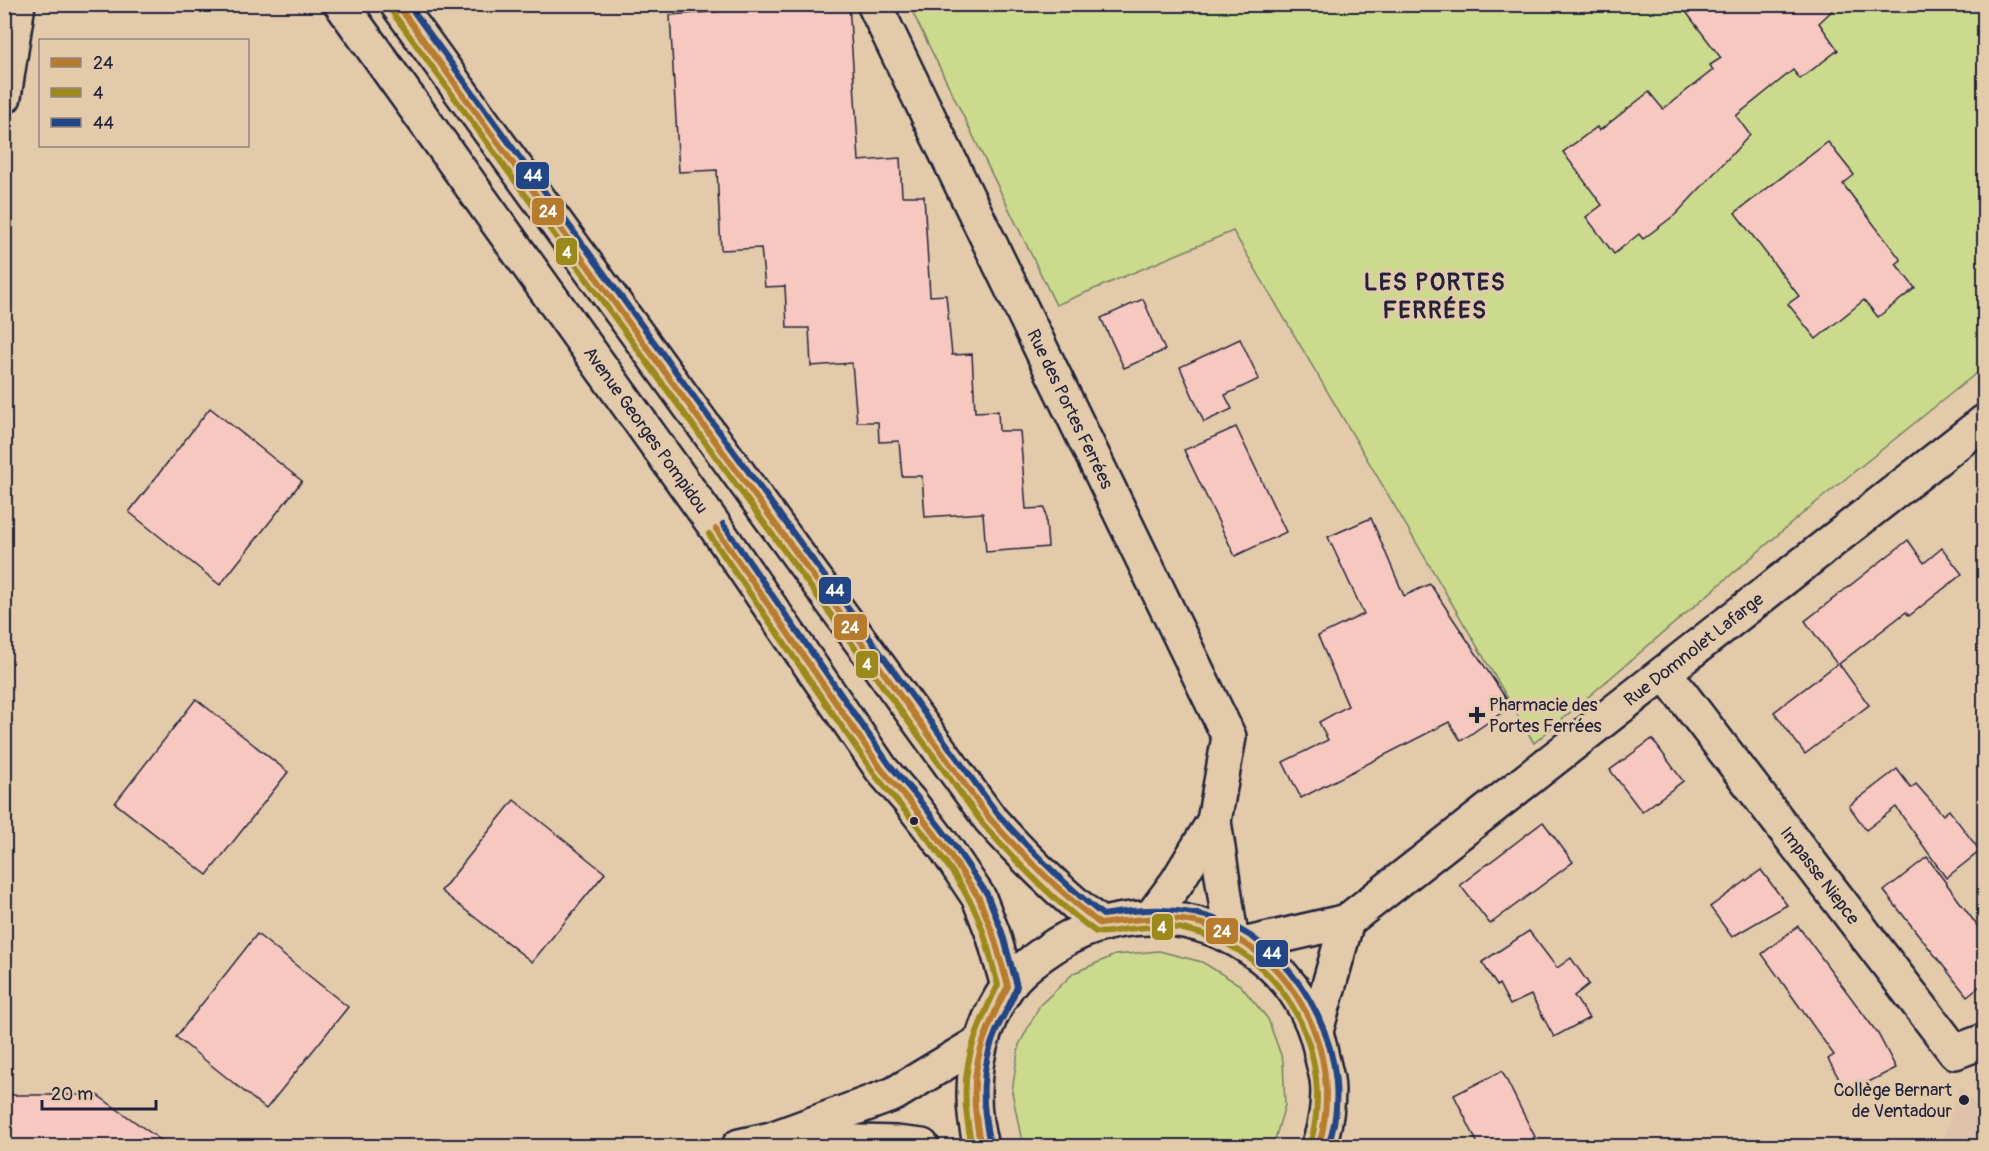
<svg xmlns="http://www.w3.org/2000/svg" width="1989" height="1151" viewBox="0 0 1989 1151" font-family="Pangolin,sans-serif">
<rect width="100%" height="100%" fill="#e2caab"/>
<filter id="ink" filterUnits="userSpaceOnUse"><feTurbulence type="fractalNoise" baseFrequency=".0167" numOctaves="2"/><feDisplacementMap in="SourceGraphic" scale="12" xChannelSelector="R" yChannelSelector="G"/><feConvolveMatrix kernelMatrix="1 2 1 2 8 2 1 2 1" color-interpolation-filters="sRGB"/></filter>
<g filter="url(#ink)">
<!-- built -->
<polygon fill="#e0c2ac" points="1959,1085 1984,1116 1984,1146 1942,1146"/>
<!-- green -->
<g fill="#ccda8e" stroke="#777e64" stroke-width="1.5">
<polygon points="909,5 1984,5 1984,367 1808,509 1534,743 1233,231 1056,305"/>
<polygon points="1159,951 1202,962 1240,985 1268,1019 1283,1061 1285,1105 1273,1146 1027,1146 1021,1137 1012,1092 1019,1045 1040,1005 1074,973 1115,955"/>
</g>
<!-- building -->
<g fill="#f7c8bf" stroke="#22223b" stroke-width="1.5">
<polygon points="764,4 849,4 859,161 900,158 902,196 924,196 930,296 946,295 952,355 972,354 975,412 998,411 999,431 1020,431 1026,509 1045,508 1048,547 986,552 983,513 925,517 922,476 902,476 899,441 879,442 878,422 857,422 852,363 811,366 809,328 787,328 785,286 765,287 761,248 721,250 717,170 679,172 670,15 764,8"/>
<polygon points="1680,4 1839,4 1819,23 1838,50 1800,79 1793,70 1736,116 1750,135 1676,214 1643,239 1639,234 1614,254 1586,217 1602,205 1563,152 1597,127 1599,131 1649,92 1663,109 1713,70 1710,65 1721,58"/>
<polygon points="1828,142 1854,175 1843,184 1901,260 1896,264 1915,288 1878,317 1864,300 1816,339 1788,304 1799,296 1735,213"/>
<polygon points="1143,299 1165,350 1124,368 1101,318"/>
<polygon points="1240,339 1259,379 1225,395 1232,409 1204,422 1180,367"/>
<polygon points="210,408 302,481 220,585 129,512"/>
<polygon points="1236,427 1286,532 1235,556 1184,450"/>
<polygon points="1371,518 1404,596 1430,584 1511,706 1461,741 1449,722 1301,798 1283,762 1328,740 1319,722 1348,706 1318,636 1364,614 1328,537"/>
<polygon points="1908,540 1924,563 1942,548 1962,574 1909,616 1906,612 1839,664 1869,705 1805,754 1774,712 1837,664 1805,621"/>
<polygon points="196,699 288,772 207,875 115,803"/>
<polygon points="1652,739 1683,781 1642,812 1610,770"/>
<polygon points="1897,769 1911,788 1916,784 1943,815 1949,810 1980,851 1946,878 1896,807 1866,830 1849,806"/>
<polygon points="514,800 605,873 532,962 441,891"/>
<polygon points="1543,822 1573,862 1490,924 1460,885"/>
<polygon points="1927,857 1984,935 1984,983 1967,996 1884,891"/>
<polygon points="1761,870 1787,905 1732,937 1710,907"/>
<polygon points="1798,926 1878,1034 1896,1068 1847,1093 1828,1059 1834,1055 1762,954"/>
<polygon points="1529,931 1557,968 1571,958 1589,984 1574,996 1589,1018 1554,1037 1531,995 1510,1005 1499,984 1497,986 1482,962"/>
<polygon points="257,934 348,1007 266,1109 176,1037"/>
<polygon points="1502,1071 1535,1137 1533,1138 1537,1146 1479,1146 1454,1095"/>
<polygon points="4,1095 97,1095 169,1146 4,1146"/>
</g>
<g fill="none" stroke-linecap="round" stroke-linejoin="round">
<defs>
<g id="street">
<path id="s1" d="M874 4 1229 737 1214 821 1231 936"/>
<polyline points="4,97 18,4"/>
<path id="s2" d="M1665 673 1955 1052 1984 1041"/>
<polyline points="1151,917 1177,882 1214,821"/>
</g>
<g id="secondary">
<path id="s3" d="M341 4 714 525 882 770 910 802 947 850 979 898 993 934 1008 986"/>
<path d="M397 4 990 819C1024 857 1059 892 1100 924"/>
<path id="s4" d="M1247 944 1347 921 1984 422"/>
<polyline points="1316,1031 1347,921"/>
<polyline points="788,1140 896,1143 922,1146"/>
<polyline points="739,1146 771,1139 894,1094 980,1042"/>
<path d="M981 1146C966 1091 975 1034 1008 986 1017 973 1031 962 1044 953 1110 904 1200 907 1263 958 1292 981 1312 1013 1320 1048 1322 1059 1325 1069 1327 1079 1330 1098 1325 1129 1318 1146"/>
</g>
</defs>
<!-- street casing -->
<use href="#street" stroke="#22223b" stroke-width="38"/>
<!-- secondary casing -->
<use href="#secondary" stroke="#22223b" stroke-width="38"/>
<!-- street -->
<use href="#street" stroke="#e2caab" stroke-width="33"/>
<!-- secondary -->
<use href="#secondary" stroke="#e2caab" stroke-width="33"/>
<defs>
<g id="bus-1">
<path d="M397 4 990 819C1024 857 1060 892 1100 924 1141 918 1183 913 1222 931 1285 960 1324 1023 1326 1092 1326 1110 1325 1129 1318 1146"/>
<path d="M716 529 882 770 910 802 947 850 979 898 993 934 1008 986C977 1045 966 1080 981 1146"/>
</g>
<g id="bus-2">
<path d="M390 9 983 824C1017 863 1054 901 1096 932 1106 934 1118 930 1128 929 1147 927 1168 925 1187 930 1264 946 1315 1016 1317 1093 1317 1110 1316 1127 1310 1143"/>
<path d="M709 534 875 775C908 815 945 855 970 901 984 926 990 957 998 985 968 1044 957 1081 972 1146"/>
</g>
<g id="bus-3">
<path d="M408 4 997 813C1030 850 1064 884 1103 915 1144 908 1184 906 1224 922 1305 955 1358 1063 1328 1146"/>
<path d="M723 524 889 764 917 797 954 845 987 894 1002 932 1017 986C1013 1001 1003 1015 997 1029 980 1067 981 1104 990 1144"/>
</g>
</defs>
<!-- bus-1 casing -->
<use href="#bus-1" stroke="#e2caab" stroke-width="10"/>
<!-- bus-2 casing -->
<use href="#bus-2" stroke="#e2caab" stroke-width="10"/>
<!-- bus-3 casing -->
<use href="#bus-3" stroke="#e2caab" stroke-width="10"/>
<!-- bus-1 -->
<use href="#bus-1" stroke="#b77b2d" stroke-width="6"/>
<!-- bus-2 -->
<use href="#bus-2" stroke="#9c891b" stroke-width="6"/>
<!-- bus-3 -->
<use href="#bus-3" stroke="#224585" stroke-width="6"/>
</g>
</g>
<!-- markers -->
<g fill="#22223b" stroke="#e2caab" stroke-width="2">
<path d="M1474 706h6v6h6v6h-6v6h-6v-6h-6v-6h6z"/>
<circle cx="914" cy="821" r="5"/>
<circle cx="1964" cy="1100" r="6"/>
</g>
<g text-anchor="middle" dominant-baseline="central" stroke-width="6" stroke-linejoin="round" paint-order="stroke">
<!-- street labels -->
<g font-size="18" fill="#22223b" stroke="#e2caab">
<text stroke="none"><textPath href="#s1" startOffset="450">Rue des Portes Ferrées</textPath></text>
<text stroke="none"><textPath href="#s3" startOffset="524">Avenue Georges Pompidou</textPath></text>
<text stroke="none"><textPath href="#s4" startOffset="543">Rue Domnolet Lafarge</textPath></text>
<text stroke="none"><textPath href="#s2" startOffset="255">Impasse Niepce</textPath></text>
</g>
<!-- poi labels -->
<g font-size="18" fill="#22223b" stroke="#e2caab" text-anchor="start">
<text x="1489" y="705">Pharmacie des<tspan x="1489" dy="21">Portes Ferrées</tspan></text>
<text x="1952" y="1090" text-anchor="end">Collège Bernart<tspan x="1952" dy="21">de Ventadour</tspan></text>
</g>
<!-- district labels -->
<g font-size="24" font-weight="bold" letter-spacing="1.5" fill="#22223b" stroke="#e2caab">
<text x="1435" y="282">LES PORTES<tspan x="1435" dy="28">FERRÉES</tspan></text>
</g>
</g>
<g stroke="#e2caab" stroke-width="2">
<rect x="515" y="161" width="35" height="29" rx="6" fill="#224585"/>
<rect x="531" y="197" width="34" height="29" rx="6" fill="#b77b2d"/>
<rect x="555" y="237" width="23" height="29" rx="6" fill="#9c891b"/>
<rect x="818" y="576" width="34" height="29" rx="6" fill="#224585"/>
<rect x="833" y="613" width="35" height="28" rx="6" fill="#b77b2d"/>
<rect x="855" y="650" width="24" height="29" rx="6" fill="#9c891b"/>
<rect x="1151" y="913" width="23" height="28" rx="6" fill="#9c891b"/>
<rect x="1205" y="917" width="34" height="28" rx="6" fill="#b77b2d"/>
<rect x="1255" y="939" width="34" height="29" rx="6" fill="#224585"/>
</g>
<g font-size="16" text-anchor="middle" font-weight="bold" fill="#fff">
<text x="533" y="181">44</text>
<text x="548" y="217">24</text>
<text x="567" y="258">4</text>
<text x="835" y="596">44</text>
<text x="850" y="633">24</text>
<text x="867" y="670">4</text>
<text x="1162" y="933">4</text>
<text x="1222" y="937">24</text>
<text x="1272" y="959">44</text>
</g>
<!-- margin -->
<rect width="1989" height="1151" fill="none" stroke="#e2caab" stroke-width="24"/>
<rect x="12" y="12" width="1965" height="1127" fill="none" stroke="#22223b" stroke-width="2" filter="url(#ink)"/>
<!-- legend -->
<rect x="39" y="39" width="210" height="108" fill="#e2caab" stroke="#95877e" stroke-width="1.5"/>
<rect x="51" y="58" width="30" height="9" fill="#b77b2d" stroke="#95877e" stroke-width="1.5"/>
<text x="93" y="69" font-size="18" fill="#22223b">24</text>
<rect x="51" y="88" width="30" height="9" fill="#9c891b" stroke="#95877e" stroke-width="1.5"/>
<text x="93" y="99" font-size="18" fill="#22223b">4</text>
<rect x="51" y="118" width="30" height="9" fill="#224585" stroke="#95877e" stroke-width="1.5"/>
<text x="93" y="129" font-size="18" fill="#22223b">44</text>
<!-- scale -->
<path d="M42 1100v9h114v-9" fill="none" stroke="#22223b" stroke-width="3"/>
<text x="51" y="1100" font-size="18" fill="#22223b" stroke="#e2caab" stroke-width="4.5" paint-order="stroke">20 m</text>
</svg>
